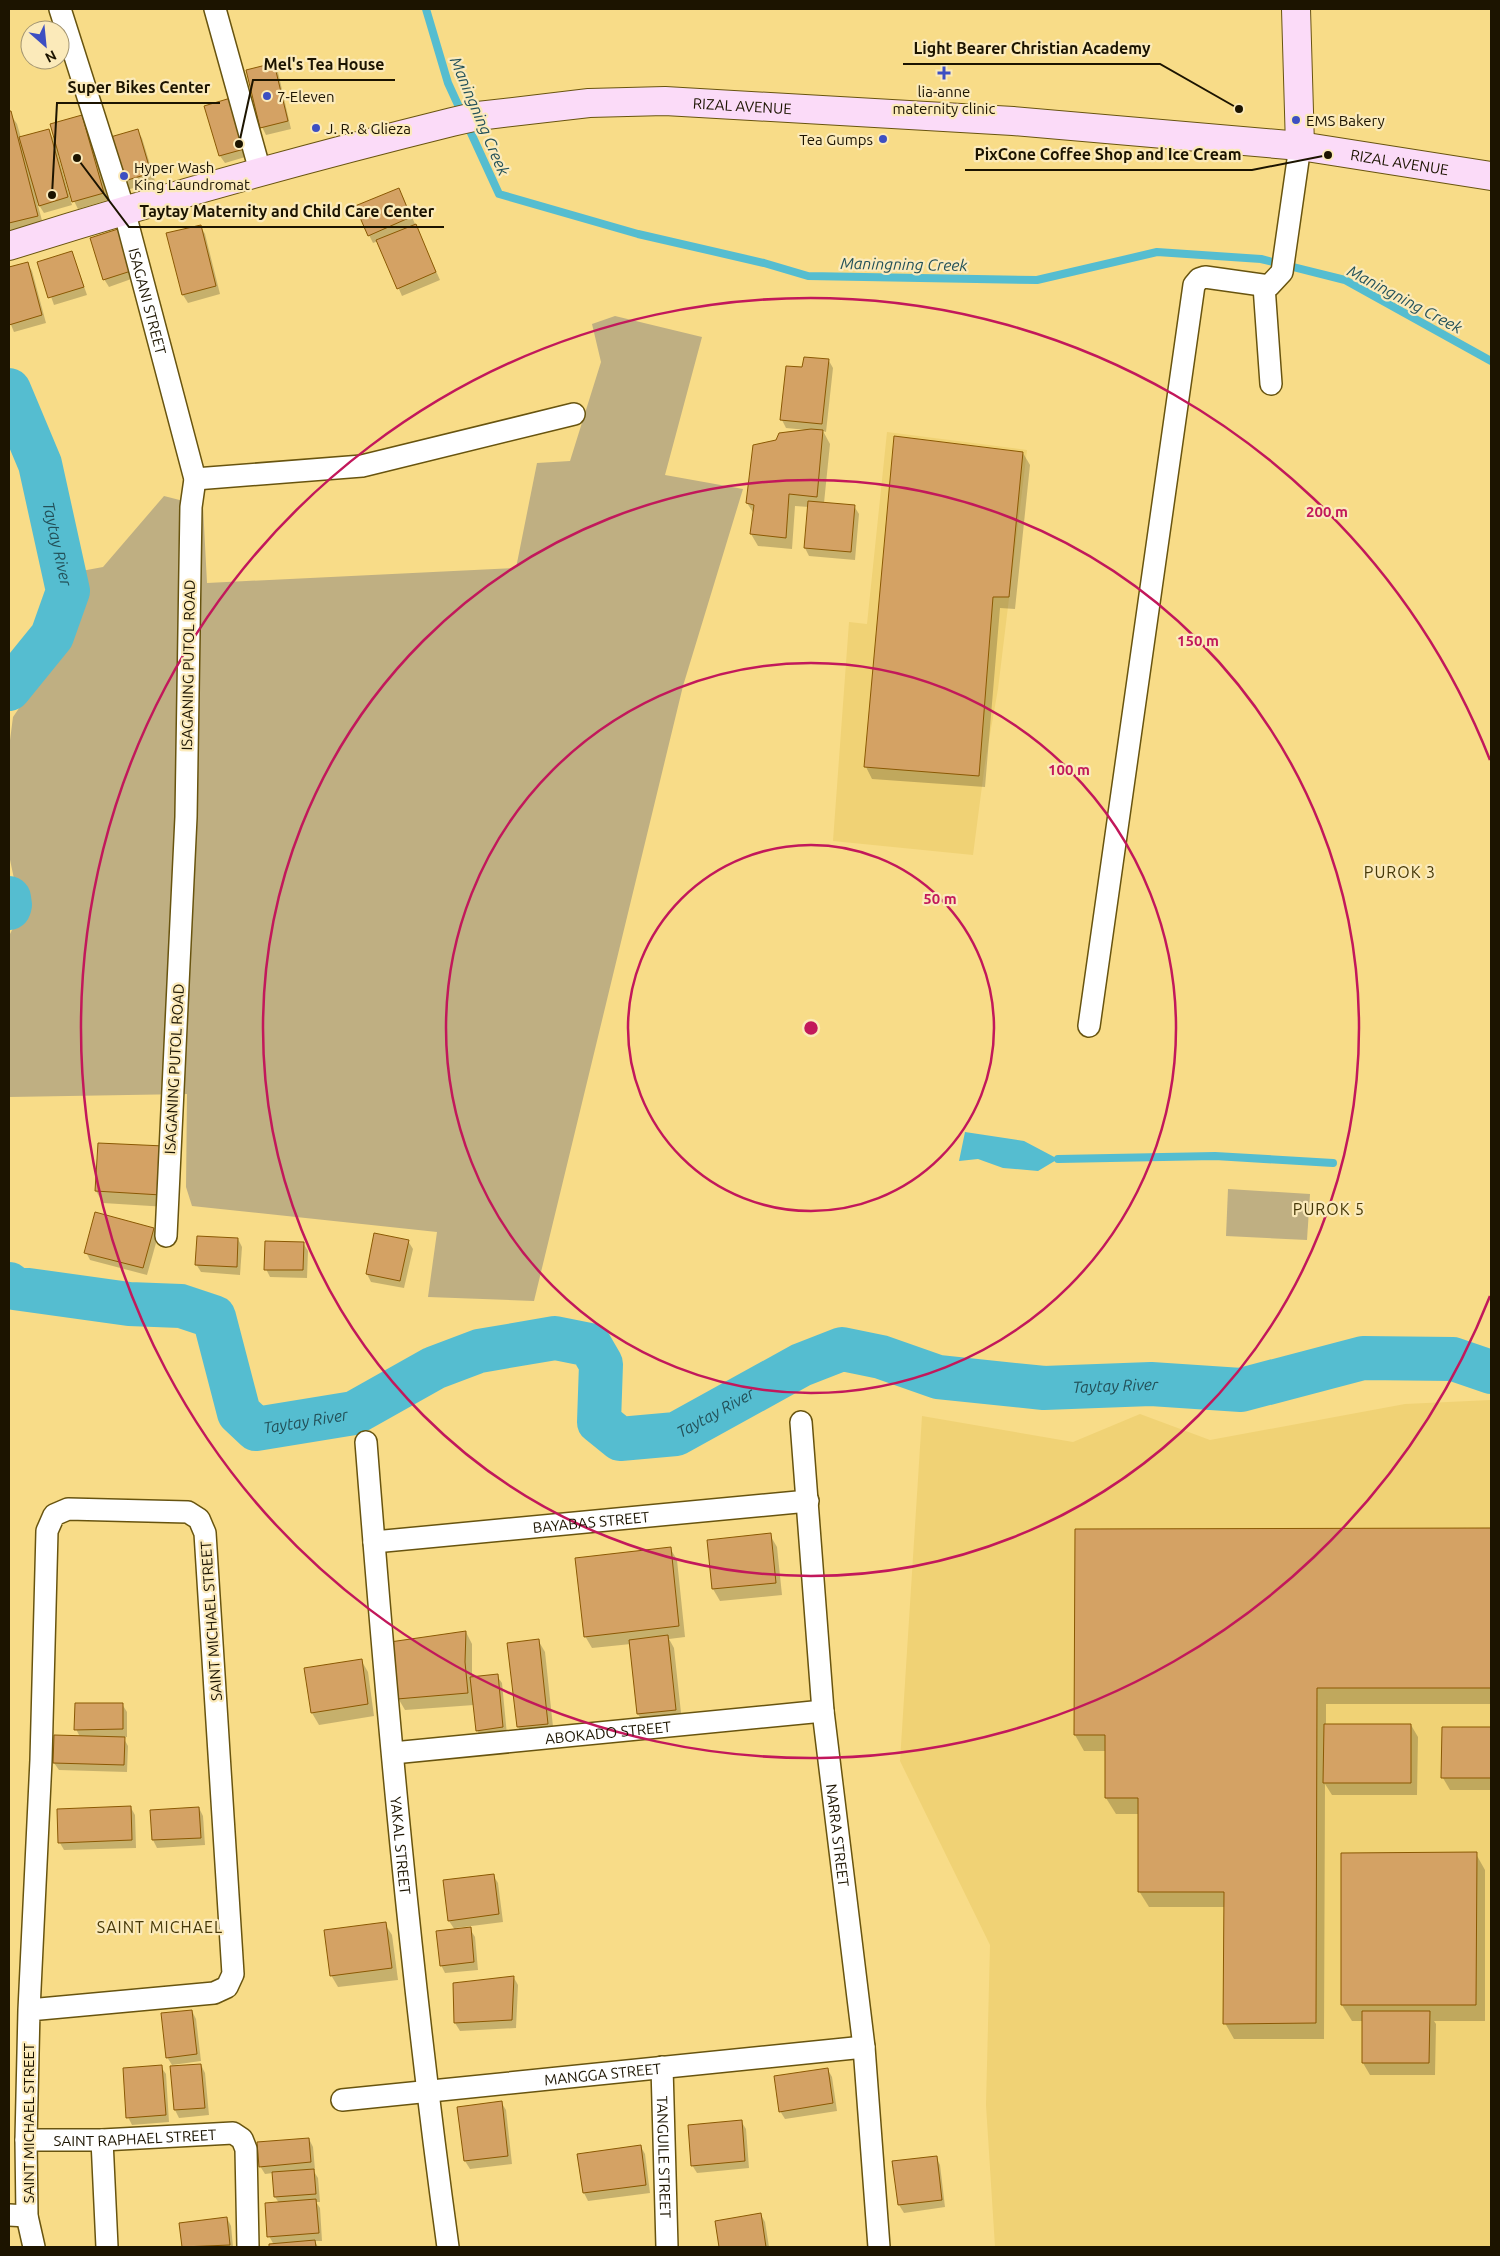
<svg xmlns="http://www.w3.org/2000/svg" width="1500" height="2256" viewBox="0 0 1500 2256" font-family="Ubuntu,sans-serif">
<rect width="100%" height="100%" fill="#f8dc88"/>
<!-- built -->
<g fill="#f0d275">
<polygon points="887,432 1027,450 998,689 985,763 973,855 833,841 849,622 867,624"/>
<polygon points="1491,1400 1491,2247 995,2247 986,2105 990,1945 900,1761 922,1416 1073,1442 1140,1414 1210,1440 1405,1404"/>
</g>
<!-- green -->
<g fill="#bfaf82">
<polygon points="615,316 702,337 665,475 743,489 683,686 534,1301 428,1297 437,1232 192,1206 186,1187 187,1094 9,1097 9,936 21,912 9,855 9,748 13,717 58,651 80,598 76,572 103,567 164,496 203,506 207,583 516,568 537,463 570,461 601,362 592,324"/>
<polygon points="1228,1189 1310,1194 1307,1240 1226,1236"/>
</g>
<!-- water -->
<polygon fill="#55bdd0" points="965,1132 1024,1141 1058,1159 1038,1171 1003,1168 978,1159 959,1161"/>
<!-- shadow -->
<g fill="#0003">
<polygon points="274,64 278,72 291,129 266,135 262,127"/>
<polygon points="206,107 252,155 225,163 220,156"/>
<polygon points="9,112 17,124 21,138 49,131 56,143 81,117 86,124 108,200 78,209 74,201 60,155 58,155 72,205 44,213 37,202 44,228 9,237"/>
<polygon points="137,130 142,138 155,181 127,190 109,139"/>
<polygon points="403,197 440,280 402,296 378,241 373,243 369,235"/>
<polygon points="200,226 205,234 220,294 188,303 183,295 168,234"/>
<polygon points="117,231 134,278 109,287 104,279"/>
<polygon points="72,252 87,295 54,305 39,263"/>
<polygon points="27,263 32,271 46,323 14,332 9,320 9,269"/>
<polygon points="829,361 833,368 826,432 823,431 830,444 824,503 854,506 859,514 855,560 809,556 805,548 809,507 795,506 792,549 758,546 751,534 754,514 747,503 777,441 807,430 786,428 782,420 803,369"/>
<polygon points="1023,453 1030,465 1015,609 1000,608 985,787 872,779 866,767"/>
<polygon points="100,1144 163,1148 167,1207 103,1203 96,1191"/>
<polygon points="153,1229 158,1236 147,1275 90,1260 86,1252"/>
<polygon points="238,1239 242,1247 240,1275 201,1272 196,1264"/>
<polygon points="408,1241 413,1249 404,1288 371,1282 367,1274"/>
<polygon points="303,1243 308,1251 307,1278 270,1277 266,1269"/>
<polygon points="1076,1530 1491,1530 1491,1704 1326,1704 1326,1725 1411,1725 1418,1737 1417,1795 1332,1795 1325,1784 1324,2039 1234,2039 1225,2023 1225,1907 1149,1907 1139,1891 1139,1814 1116,1814 1106,1798 1107,1751 1084,1751 1075,1735"/>
<polygon points="770,1535 777,1547 782,1595 720,1601 713,1589 708,1541"/>
<polygon points="670,1548 677,1560 685,1637 669,1639 674,1648 682,1722 645,1726 638,1714 631,1644 592,1648 585,1636"/>
<polygon points="466,1632 472,1644 472,1678 497,1676 502,1683 507,1735 481,1738 477,1730 474,1705 405,1710 398,1698"/>
<polygon points="538,1640 545,1652 554,1736 525,1739 518,1727 509,1644"/>
<polygon points="361,1660 368,1672 374,1716 319,1725 312,1713"/>
<polygon points="122,1704 127,1712 127,1737 123,1737 128,1746 127,1772 59,1770 54,1763 80,1737 76,1729"/>
<polygon points="1443,1728 1491,1728 1491,1790 1450,1790 1443,1778"/>
<polygon points="131,1808 135,1815 136,1848 64,1850 60,1843"/>
<polygon points="199,1808 203,1816 205,1845 157,1848 153,1840 151,1811"/>
<polygon points="1476,1854 1485,1870 1485,2021 1434,2021 1436,2024 1435,2075 1370,2075 1363,2063 1363,2021 1352,2021 1342,2005"/>
<polygon points="493,1875 498,1883 503,1922 456,1928 456,1930 470,1929 475,1937 478,1970 445,1973 441,1965 455,1930 449,1921"/>
<polygon points="385,1924 392,1935 398,1980 338,1987 331,1975"/>
<polygon points="514,1978 518,1985 516,2028 460,2031 455,2023"/>
<polygon points="192,2011 196,2019 201,2061 172,2065 167,2057"/>
<polygon points="201,2065 205,2073 209,2115 179,2118 175,2110"/>
<polygon points="161,2067 166,2074 169,2122 132,2125 128,2117"/>
<polygon points="828,2070 832,2077 837,2111 785,2119 780,2111"/>
<polygon points="501,2102 506,2110 512,2164 470,2169 465,2161 459,2108"/>
<polygon points="741,2121 746,2129 749,2168 697,2173 692,2165"/>
<polygon points="309,2139 313,2147 315,2170 313,2170 318,2178 320,2202 316,2202 320,2208 322,2241 315,2241 318,2247 270,2247 270,2245 274,2245 269,2236 279,2203 275,2197 273,2173 265,2174 260,2166"/>
<polygon points="641,2147 645,2154 650,2193 588,2201 584,2193 579,2155"/>
<polygon points="936,2157 940,2165 945,2207 904,2213 899,2205 894,2162"/>
<polygon points="761,2215 765,2222 769,2247 720,2247 716,2222"/>
<polygon points="227,2218 231,2226 233,2247 183,2247 180,2224"/>
</g>
<g fill="none" stroke-linecap="round" stroke-linejoin="round">
<!-- stream -->
<g stroke="#55bdd0" stroke-width="8">
<polyline points="426,9 448,83 499,194 638,234 764,263 808,276 1037,280 1157,252 1261,259 1345,280 1491,361"/>
<polyline points="1058,1159 1215,1156 1333,1163"/>
</g>
<!-- river -->
<g stroke="#55bdd0" stroke-width="44">
<path id="s1" d="M9 390 40 464 68 591 52 636 9 689"/>
<polyline points="9,898 10,905 9,908"/>
<path id="s2" d="M9 1284 14 1288 129 1304 181 1306 214 1317 239 1413 256 1429 354 1413 434 1368 479 1351 555 1338 590 1345 601 1364 599 1422 620 1439 676 1434 801 1365 842 1349 881 1357 938 1377 1044 1388 1151 1384 1241 1390 1363 1358 1453 1359 1491 1372"/>
</g>
</g>
<!-- building -->
<g fill="#d4a264" stroke="#8b5903">
<polygon points="274,63 288,121 260,128 246,70"/>
<polygon points="234,97 248,148 219,156 204,106"/>
<polygon points="9,111 11,111 38,216 9,223"/>
<polygon points="82,115 104,193 72,202 50,124"/>
<polygon points="49,129 68,197 39,206 19,137"/>
<polygon points="138,129 151,173 121,182 107,138"/>
<polygon points="399,188 411,217 368,236 355,206"/>
<polygon points="416,224 436,272 397,289 376,240"/>
<polygon points="201,225 216,286 182,295 166,233"/>
<polygon points="118,229 131,271 103,280 90,238"/>
<polygon points="72,251 84,287 48,298 37,262"/>
<polygon points="28,262 42,315 9,325 9,267"/>
<polygon points="804,357 829,359 822,424 780,420 786,366 802,367"/>
<polygon points="811,429 823,430 817,497 789,494 786,538 750,534 754,505 746,503 753,445 776,440 779,433"/>
<polygon points="894,436 1023,452 1009,597 993,597 979,776 864,767"/>
<polygon points="808,501 855,505 851,552 804,548"/>
<polygon points="98,1143 164,1146 161,1195 95,1191"/>
<polygon points="95,1212 154,1228 143,1268 84,1253"/>
<polygon points="374,1233 409,1240 400,1281 366,1274"/>
<polygon points="197,1236 238,1238 237,1267 195,1265"/>
<polygon points="265,1241 304,1242 303,1270 264,1270"/>
<polygon points="1491,1528 1491,1688 1317,1688 1316,2023 1223,2024 1224,1892 1138,1892 1138,1798 1105,1798 1105,1735 1074,1735 1075,1529"/>
<polygon points="771,1533 776,1583 712,1589 707,1540"/>
<polygon points="671,1547 679,1626 584,1637 575,1558"/>
<polygon points="466,1631 465,1662 468,1693 397,1699 383,1643"/>
<polygon points="668,1635 676,1710 637,1714 629,1640"/>
<polygon points="539,1639 548,1724 517,1727 507,1643"/>
<polygon points="362,1659 368,1704 311,1713 304,1668"/>
<polygon points="498,1674 503,1727 476,1731 470,1677"/>
<polygon points="75,1703 123,1703 123,1729 74,1730"/>
<polygon points="1324,1724 1411,1724 1411,1783 1323,1783"/>
<polygon points="1442,1727 1491,1727 1491,1778 1441,1778"/>
<polygon points="54,1735 125,1737 124,1765 53,1763"/>
<polygon points="131,1806 132,1840 58,1843 57,1809"/>
<polygon points="199,1807 201,1838 152,1840 150,1810"/>
<polygon points="1477,1852 1476,2005 1341,2005 1341,1853"/>
<polygon points="494,1874 499,1914 448,1921 443,1880"/>
<polygon points="386,1922 392,1968 330,1976 324,1930"/>
<polygon points="471,1927 474,1962 440,1966 436,1931"/>
<polygon points="514,1976 512,2020 454,2023 453,1983"/>
<polygon points="192,2010 197,2054 166,2058 161,2013"/>
<polygon points="1362,2011 1430,2011 1429,2063 1362,2063"/>
<polygon points="201,2064 205,2108 174,2110 170,2066"/>
<polygon points="162,2065 166,2115 126,2118 123,2068"/>
<polygon points="828,2068 833,2103 779,2112 774,2076"/>
<polygon points="502,2101 508,2156 464,2161 457,2107"/>
<polygon points="742,2120 745,2161 691,2166 688,2125"/>
<polygon points="309,2138 311,2162 259,2167 257,2142"/>
<polygon points="641,2145 646,2185 583,2193 577,2154"/>
<polygon points="937,2156 942,2200 898,2205 892,2161"/>
<polygon points="314,2169 316,2194 274,2197 272,2172"/>
<polygon points="316,2199 319,2233 267,2237 265,2203"/>
<polygon points="761,2213 766,2247 719,2247 715,2221"/>
<polygon points="227,2217 230,2245 182,2247 179,2223"/>
<polygon points="315,2240 316,2247 269,2247 269,2244"/>
</g>
<g fill="none" stroke-linecap="round" stroke-linejoin="round">
<defs>
<g id="street">
<path id="s3" d="M60 9 124 210 195 479 191 507 186 817 166 1236"/>
<polyline points="215,9 260,171"/>
<polyline points="1264,286 1271,384"/>
<polyline points="195,479 362,466 574,414"/>
<polyline points="1089,1026 1194,285 1199,279 1205,277 1269,286 1282,272 1300,146"/>
<path id="s4" d="M801 1422 823 1711 864 2047 879 2247"/>
<path id="s5" d="M366 1442C387 1711 411 1980 448 2247"/>
<path id="s6" d="M374 1542 808 1501"/>
<path id="s7" d="M393 1753 823 1711"/>
<polyline points="29,2010 214,1993 227,1987 233,1974 205,1533 199,1519 188,1512 68,1509 54,1515 47,1531 41,1760 29,2010 26,2140 27,2216 34,2247"/>
<path id="s8" d="M662 2067 667 2247"/>
<path id="s9" d="M342 2100 864 2047"/>
<path id="s10" d="M26 2140H102L233 2133 242 2139 246 2149 248 2247"/>
<polyline points="102,2140 107,2247"/>
<polyline points="9,2215 27,2216"/>
</g>
<g id="secondary">
<polyline points="1296,9 1300,146"/>
<path id="s11" d="M9 246C155 200 303 159 452 122L478 116 589 103 665 101 1013 121 1300 146 1491 176"/>
</g>
</defs>
<!-- street casing -->
<use href="#street" stroke="#68540f" stroke-width="24"/>
<!-- secondary casing -->
<use href="#secondary" stroke="#68540f" stroke-width="30"/>
<!-- street -->
<use href="#street" stroke="#fff" stroke-width="21"/>
<!-- secondary -->
<use href="#secondary" stroke="#fbdbf8" stroke-width="28"/>
</g>
<!-- distance rings -->
<g fill="none" stroke="#c2185b" stroke-width="2.5">
<circle cx="811" cy="1028" r="183"/>
<circle cx="811" cy="1028" r="365"/>
<circle cx="811" cy="1028" r="548"/>
<path d="M1490 1296A730 730 0 1 1 1490 760"/>
</g>
<!-- markers -->
<g fill="#3d4fc2" stroke="#fbeaba" stroke-width="2">
<path d="M941.5 65.5h5v5h5v5h-5v5h-5v-5h-5v-5h5z"/>
<circle cx="267" cy="96" r="5"/>
<circle cx="1296" cy="120" r="5"/>
<circle cx="316" cy="128" r="5"/>
<circle cx="883" cy="139" r="5"/>
<circle cx="124" cy="176" r="5"/>
</g>
<g text-anchor="middle" dominant-baseline="central" stroke-width="4.5" stroke-linejoin="round" paint-order="stroke">
<!-- poi labels -->
<g font-size="15" fill="#1c1400" stroke="#fbeaba" text-anchor="start">
<text x="944" y="91" text-anchor="middle">lia-anne<tspan x="944" dy="17">maternity clinic</tspan></text>
<text x="277" y="96">7-Eleven</text>
<text x="1306" y="120">EMS Bakery</text>
<text x="326" y="128">J. R. &amp; Glieza</text>
<text x="873" y="139" text-anchor="end">Tea Gumps</text>
<text x="134" y="167">Hyper Wash<tspan x="134" dy="17">King Laundromat</tspan></text>
</g>
<!-- street labels -->
<g font-size="15" fill="#1c1400" stroke="#fbeaba">
<text stroke="none"><textPath href="#s11" startOffset="752">RIZAL AVENUE</textPath></text>
<text stroke="none"><textPath href="#s11" startOffset="1412">RIZAL AVENUE</textPath></text>
<text stroke="none"><textPath href="#s3" startOffset="305">ISAGANI STREET</textPath></text>
<text transform="translate(188 665) rotate(-89)">ISAGANING PUTOL ROAD</text>
<text transform="translate(174 1069) rotate(-87)">ISAGANING PUTOL ROAD</text>
<text stroke="none"><textPath href="#s6" startOffset="218">BAYABAS STREET</textPath></text>
<text transform="translate(211 1621) rotate(-94)">SAINT MICHAEL STREET</text>
<text stroke="none"><textPath href="#s7" startOffset="216">ABOKADO STREET</textPath></text>
<text stroke="none"><textPath href="#s4" startOffset="415">NARRA STREET</textPath></text>
<text stroke="none"><textPath href="#s5" startOffset="405">YAKAL STREET</textPath></text>
<text stroke="none"><textPath href="#s9" startOffset="262">MANGGA STREET</textPath></text>
<text transform="translate(28 2123) rotate(-90)">SAINT MICHAEL STREET</text>
<text stroke="none"><textPath href="#s10" startOffset="109">SAINT RAPHAEL STREET</textPath></text>
<text stroke="none"><textPath href="#s8" startOffset="90">TANGUILE STREET</textPath></text>
</g>
<!-- water labels -->
<g font-size="16" font-style="italic" fill="#235159" stroke="#fbeaba">
<text transform="translate(480 116) rotate(67)">Maningning Creek</text>
<text transform="translate(904 264) rotate(1)">Maningning Creek</text>
<text transform="translate(1405 299) rotate(28)">Maningning Creek</text>
<text stroke="none"><textPath href="#s1" startOffset="162">Taytay River</textPath></text>
<text stroke="none"><textPath href="#s2" startOffset="1312">Taytay River</textPath></text>
<text stroke="none"><textPath href="#s2" startOffset="892">Taytay River</textPath></text>
<text stroke="none"><textPath href="#s2" startOffset="382">Taytay River</textPath></text>
</g>
<!-- neighbourhood labels -->
<g font-size="16" letter-spacing="1" fill="#453707" stroke="#fbeaba">
<text x="1400" y="872">PUROK 3</text>
<text x="1329" y="1209">PUROK 5</text>
<text x="160" y="1927">SAINT MICHAEL</text>
</g>
</g>
<circle cx="811" cy="1028" r="8" fill="#c2185b" stroke="#fbeaba" stroke-width="2.5"/>
<g font-size="15" text-anchor="middle" font-weight="bold" fill="#c2185b" stroke="#fbeaba" stroke-width="4.5" stroke-linejoin="round" paint-order="stroke">
<text x="1327" y="517">200 m</text>
<text x="1198" y="646">150 m</text>
<text x="1069" y="775">100 m</text>
<text x="940" y="904">50 m</text>
</g>
<!-- callouts -->
<path fill="none" stroke="#1c1400" stroke-width="2" d="M1239 109L1160 64H903M239 144L253 80H395M52 195L57 103H220M1328 155L1252 170H965M77 158L129 227H444"/>
<g fill="#1c1400" stroke="#fbeaba" stroke-width="2">
<circle cx="1239" cy="109" r="5"/>
<circle cx="239" cy="144" r="5"/>
<circle cx="52" cy="195" r="5"/>
<circle cx="1328" cy="155" r="5"/>
<circle cx="77" cy="158" r="5"/>
</g>
<g font-size="16" text-anchor="middle" font-weight="bold" fill="#1c1400" stroke="#fbeaba" stroke-width="4.5" stroke-linejoin="round" paint-order="stroke">
<text x="1032" y="54">Light Bearer Christian Academy</text>
<text x="324" y="70">Mel's Tea House</text>
<text x="139" y="93">Super Bikes Center</text>
<text x="1108" y="160">PixCone Coffee Shop and Ice Cream</text>
<text x="287" y="217">Taytay Maternity and Child Care Center</text>
</g>
<!-- border -->
<rect width="1500" height="2256" fill="none" stroke="#1c1400" stroke-width="20"/>
<!-- north arrow -->
<g transform="translate(45 45) rotate(153)"><circle r="24" fill="#fbeaba" stroke="#a29470"/>
<path d="M0-4L9 19L0 12L-9 19Z" fill="#3d4fc2"/>
<text y="-8" font-size="14" font-weight="bold" text-anchor="middle" fill="#1c1400">N</text>
</g>
</svg>
